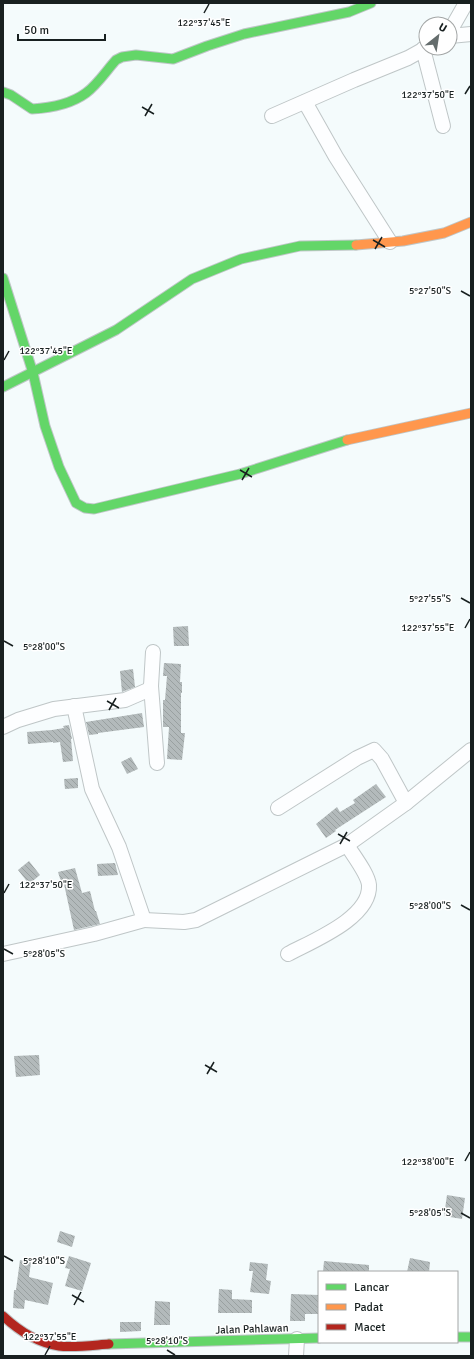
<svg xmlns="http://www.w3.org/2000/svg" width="474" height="1359" viewBox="0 0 474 1359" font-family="Signika,sans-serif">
<defs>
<pattern id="building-back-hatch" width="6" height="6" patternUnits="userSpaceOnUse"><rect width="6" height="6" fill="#b3babb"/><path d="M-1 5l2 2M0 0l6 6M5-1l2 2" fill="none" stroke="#99a0a0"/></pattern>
</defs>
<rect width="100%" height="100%" fill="#f4fbfc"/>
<!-- building -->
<g fill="url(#building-back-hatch)">
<polygon points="188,626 189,646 174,646 173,627"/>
<polygon points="164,663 181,664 180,682 182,682 182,693 181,693 181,733 185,733 182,760 167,759 169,727 163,727 163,700 165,700 167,676 163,676"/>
<polygon points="133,669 135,687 122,692 120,671"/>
<polygon points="142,713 144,727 98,733 98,734 89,735 86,722"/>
<polygon points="69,725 72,739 71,739 73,761 63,762 60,742 53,743 53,742 28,744 27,732 52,730 64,728 63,726"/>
<polygon points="131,757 138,769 127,774 121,762"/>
<polygon points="78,778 78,788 65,789 64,779"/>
<polygon points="376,784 386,797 335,830 336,831 326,838 316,824 337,807 340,812 355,803 353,800"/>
<polygon points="29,861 40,875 29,884 18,870"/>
<polygon points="115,863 118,875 98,876 97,864"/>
<polygon points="75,868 82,893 90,891 95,911 96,911 100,924 74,930 64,884 62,885 58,872"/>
<polygon points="39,1055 40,1075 16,1077 14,1056"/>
<polygon points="447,1195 465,1198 462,1219 444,1216"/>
<polygon points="60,1231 75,1236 72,1247 57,1242"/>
<polygon points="69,1256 91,1263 82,1291 65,1286 70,1269 65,1268"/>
<polygon points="410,1258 430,1262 429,1272 407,1272"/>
<polygon points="20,1260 31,1262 29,1277 53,1283 48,1305 25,1300 24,1309 13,1308 14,1290 16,1290"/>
<polygon points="324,1261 369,1265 369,1272 323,1272"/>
<polygon points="250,1262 268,1264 266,1280 271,1281 269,1294 250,1292 253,1271 249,1271"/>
<polygon points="219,1289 232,1290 232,1299 252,1300 252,1313 218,1313"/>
<polygon points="291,1294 319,1295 319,1314 305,1314 305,1321 290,1321"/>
<polygon points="155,1301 170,1302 170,1325 154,1325"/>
<polygon points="120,1322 141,1322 141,1331 120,1332"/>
</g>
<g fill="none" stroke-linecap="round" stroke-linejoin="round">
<defs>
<g id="street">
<polyline points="450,31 466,3"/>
<polyline points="450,36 471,34"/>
<polyline points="423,49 443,126"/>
<polyline points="305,102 336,157 390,242"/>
<polyline points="272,116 354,80 408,58 426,48"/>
<polyline points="151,686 157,763"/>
<polyline points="3,727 18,720 54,709 125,700 148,690 151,686 153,652"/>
<polyline points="278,808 357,758 374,750 382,759 406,803"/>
<polyline points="144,920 184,922 196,920 347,845 406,803 471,750"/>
<polyline points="3,954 94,934 144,920 119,847 92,789 74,706"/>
<path d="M288 954C312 941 371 918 369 885 368 874 353 855 347 845"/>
<polyline points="296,1356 297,1339"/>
</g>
<g id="fast">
<path d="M3 92 11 95 32 109C51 108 71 104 86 93 98 84 106 71 116 60L122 57 136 55 173 59 207 46 244 34 349 12 371 3"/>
<polyline points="3,278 33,373 45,426 59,467 76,503 85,508 94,509 240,474 347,440"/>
<polyline points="3,387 116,330 192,279 241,259 300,246 356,245"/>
<polyline points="457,1337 471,1337"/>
<polyline points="109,1344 319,1338"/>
</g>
<g id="slow">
<polyline points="356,245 403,241 444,233 471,222"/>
<polyline points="347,440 471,413"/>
</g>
<path id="jam" d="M3 1316C18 1330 38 1343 59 1346 73 1348 95 1345 109 1344"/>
</defs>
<!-- street casing -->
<use href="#street" stroke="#bfc6c7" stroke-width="16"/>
<!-- fast casing -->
<use href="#fast" stroke="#bfc6c7" stroke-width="11"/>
<!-- slow casing -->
<use href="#slow" stroke="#bfc6c7" stroke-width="11"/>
<!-- jam casing -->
<use href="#jam" stroke="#bfc6c7" stroke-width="11"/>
<!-- street -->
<use href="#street" stroke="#fdfeff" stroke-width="14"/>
<!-- fast -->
<use href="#fast" stroke="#63d668" stroke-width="9"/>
<!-- slow -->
<use href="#slow" stroke="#ff974d" stroke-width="9"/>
<!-- jam -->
<use href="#jam" stroke="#b3261e" stroke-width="9"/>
</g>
<!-- ticks -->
<path fill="none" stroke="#182020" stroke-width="1.5" d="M204 13 209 4M465 94 470 86M142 107 154 114M145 116 152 104M373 240 385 247M375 249 382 237M461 291 470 296M4 360 9 351M240 470 252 477M242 480 249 468M461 598 470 603M465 628 470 619M4 641 13 646M107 701 119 708M109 710 116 698M338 834 350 841M340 844 347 832M4 893 9 884M461 905 470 910M4 949 13 954M205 1065 217 1072M207 1074 214 1062M465 1161 470 1152M461 1213 470 1218M4 1256 13 1261M72 1295 84 1302M74 1305 81 1292M167 1350 175 1355M45 1355 50 1346"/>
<g text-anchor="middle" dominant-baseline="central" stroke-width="3" stroke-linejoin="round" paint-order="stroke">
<!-- street labels -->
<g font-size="11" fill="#182020" stroke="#fff">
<text transform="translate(252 1329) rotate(-2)">Jalan Pahlawan</text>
</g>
</g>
<g font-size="10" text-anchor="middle" fill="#182020" stroke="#fff" stroke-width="3" stroke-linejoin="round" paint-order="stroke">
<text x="204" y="26">122°37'45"E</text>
<text x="428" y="98">122°37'50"E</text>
<text x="430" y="294">5°27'50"S</text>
<text x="46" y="354">122°37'45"E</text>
<text x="430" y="602">5°27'55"S</text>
<text x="428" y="631">122°37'55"E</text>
<text x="44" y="650">5°28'00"S</text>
<text x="46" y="888">122°37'50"E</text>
<text x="430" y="909">5°28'00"S</text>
<text x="44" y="957">5°28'05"S</text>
<text x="428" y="1165">122°38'00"E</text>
<text x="430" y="1216">5°28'05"S</text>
<text x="44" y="1264">5°28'10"S</text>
<text x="50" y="1340">122°37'55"E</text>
<text x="167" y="1344">5°28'10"S</text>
</g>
<!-- border -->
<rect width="474" height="1359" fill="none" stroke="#182020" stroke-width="8"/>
<!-- legend -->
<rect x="318" y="1271" width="140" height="72" fill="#ffffff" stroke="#a3a6a6"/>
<rect x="326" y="1284" width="20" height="6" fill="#63d668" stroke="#a3a6a6"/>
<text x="354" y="1291" font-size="12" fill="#182020">Lancar</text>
<rect x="326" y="1304" width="20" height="6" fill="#ff974d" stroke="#a3a6a6"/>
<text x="354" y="1311" font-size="12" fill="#182020">Padat</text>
<rect x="326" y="1324" width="20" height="6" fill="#b3261e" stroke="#a3a6a6"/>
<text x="354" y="1331" font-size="12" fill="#182020">Macet</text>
<!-- north arrow -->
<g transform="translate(438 36) rotate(30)"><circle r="19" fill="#ffffff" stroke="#a3a6a6"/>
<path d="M0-3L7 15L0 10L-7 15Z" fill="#656d6d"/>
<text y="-6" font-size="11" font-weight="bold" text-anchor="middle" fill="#182020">U</text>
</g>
<!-- scale -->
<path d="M18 34v6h87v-6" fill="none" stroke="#182020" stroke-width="2"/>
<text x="24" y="34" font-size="12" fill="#182020" stroke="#ffffff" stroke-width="3" paint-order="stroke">50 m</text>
</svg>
